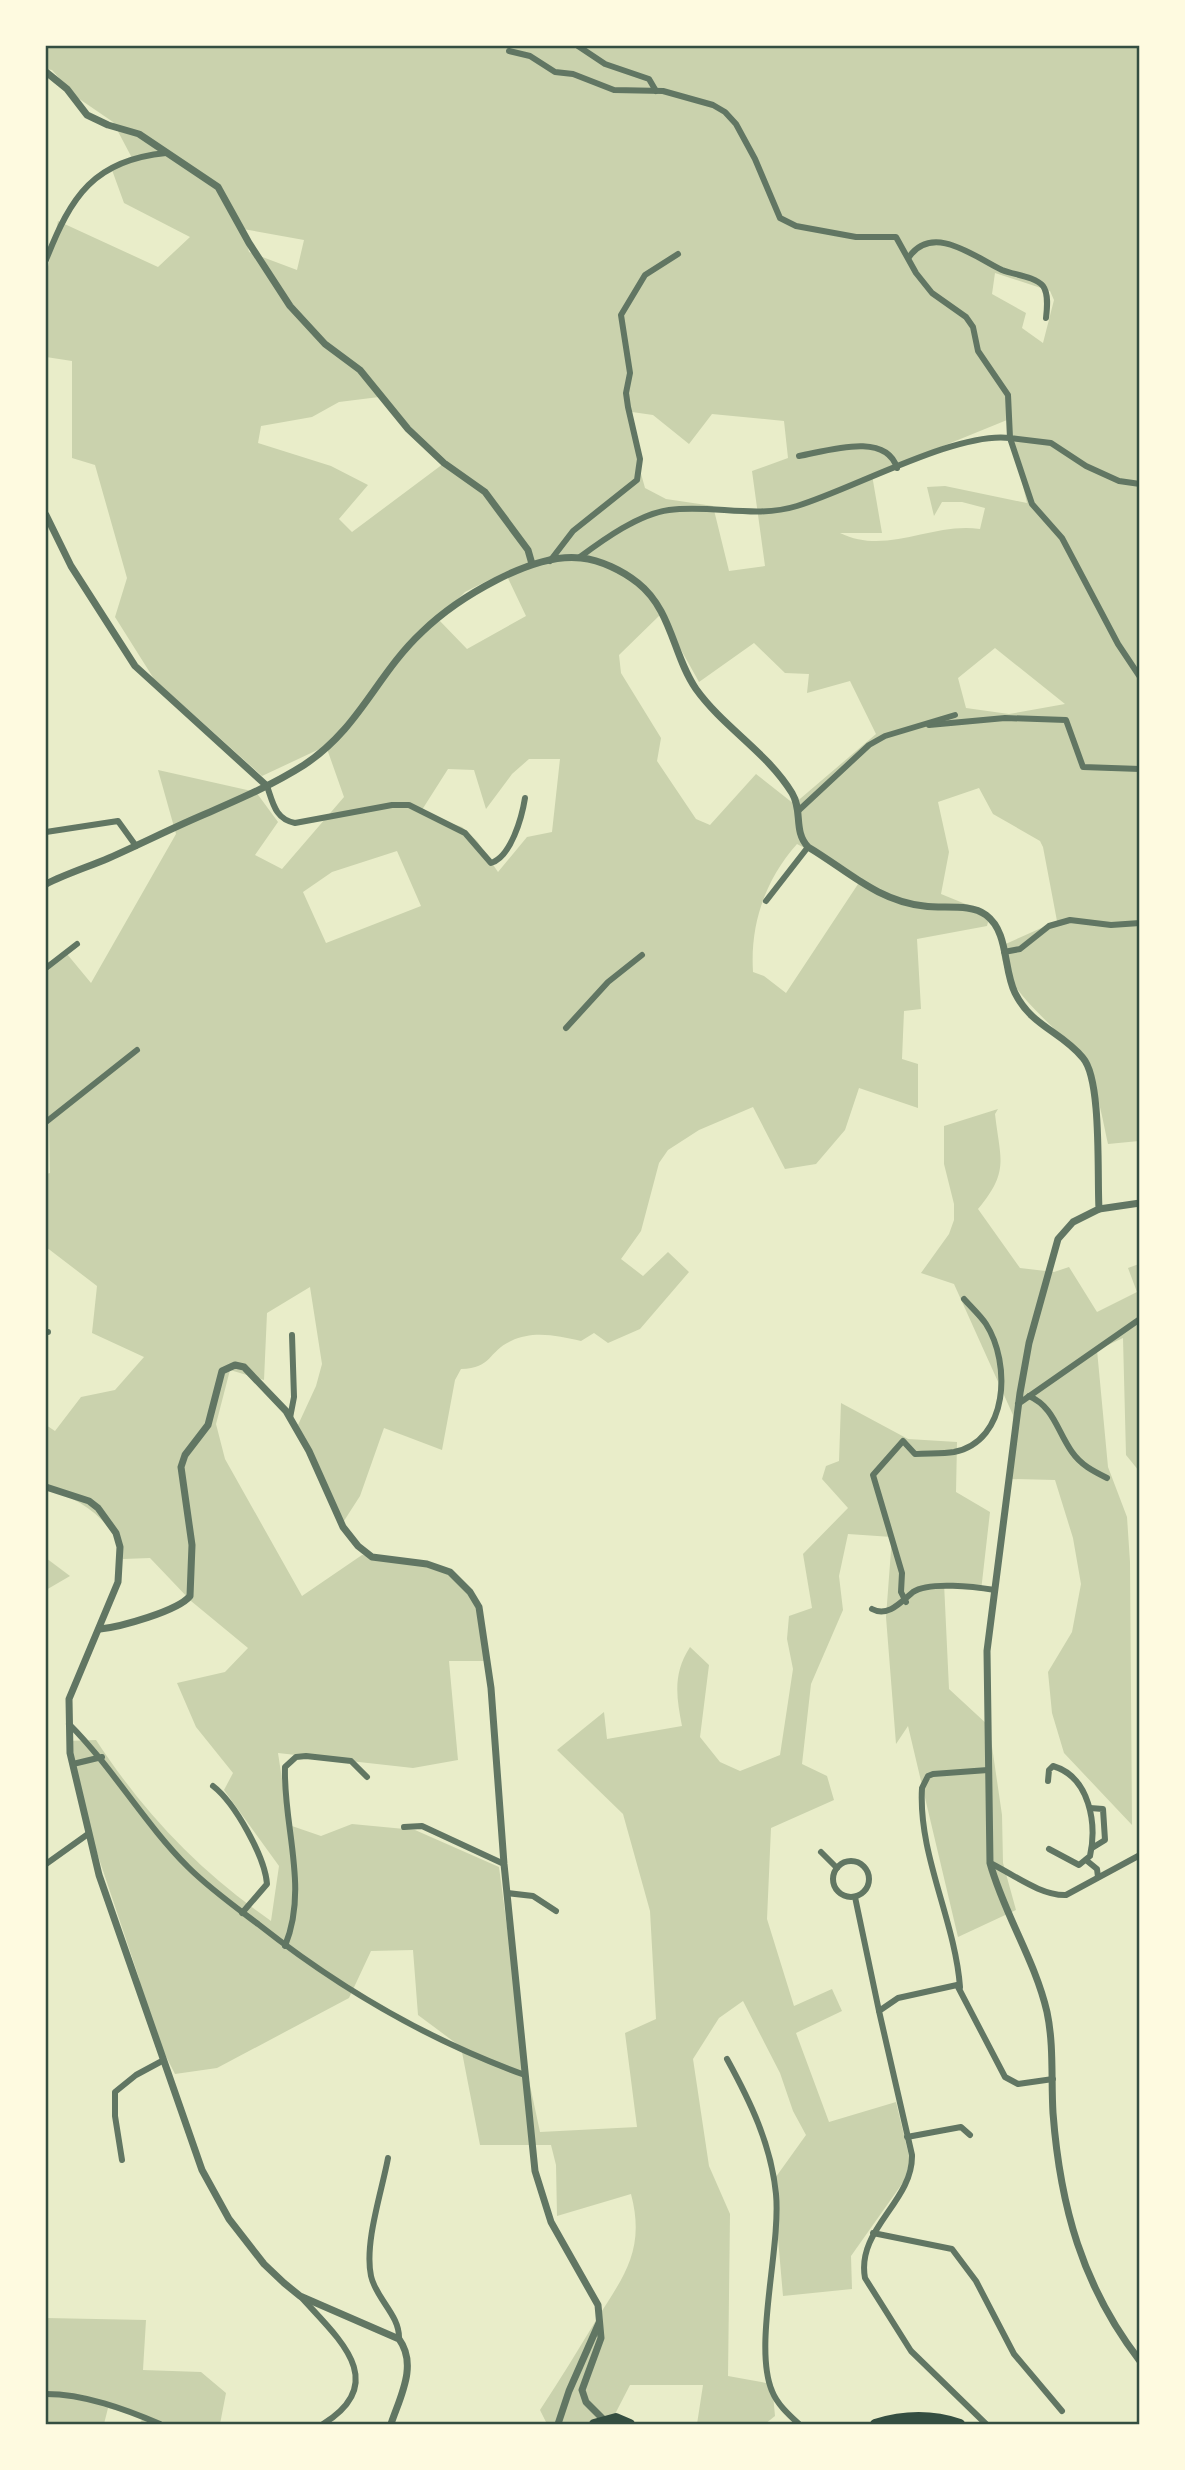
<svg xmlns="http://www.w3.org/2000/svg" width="1185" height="2470" viewBox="0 0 1185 2470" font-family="Raleway,sans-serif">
<rect width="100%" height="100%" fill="#e9edc9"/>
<!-- green -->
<g fill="#cad2ad" fill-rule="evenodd">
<path d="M46 46H1139V1141L1108 1144C1103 1121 1096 1081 1084 1062 1061 1027 999 991 1001 946L1057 921 1043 847 1040 841 993 814 979 788 938 802 949 852 941 894 990 914 987 926 917 939 921 1009 904 1011 902 1059 918 1064V1108L859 1088 845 1130 816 1164 785 1169 753 1107 699 1130 668 1150 659 1163 641 1231 621 1259 643 1276 668 1252 689 1272 640 1329 608 1343 594 1333 581 1341C558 1336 534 1330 511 1341 488 1351 493 1368 461 1369L455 1380 442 1450 384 1428 360 1496 342 1524 298 1425 316 1386 322 1364 310 1287 267 1313 264 1380 230 1370 216 1424 225 1459 302 1596 362 1555C403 1560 447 1560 474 1598 481 1608 483 1647 485 1661H449L458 1760 413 1768 278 1753 289 1825 321 1836 352 1824 415 1830 499 1867 525 2062 540 2132 637 2127 625 2033 656 2019 650 1911 623 1814 557 1750 604 1712 607 1739 682 1726C676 1696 673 1673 690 1647L709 1665 700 1737 720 1762 740 1771 780 1755 793 1669 787 1639 789 1616 812 1608 803 1554 848 1508 822 1479 826 1466 839 1461 841 1403 908 1439 957 1442 956 1492 990 1512 981 1591 944 1583 949 1689 989 1726 1002 1815 1003 1863 1016 1910 958 1937 908 1726 896 1744 886 1617 892 1537 848 1534 839 1576 843 1610 811 1684 802 1764 827 1776 834 1800 771 1828 767 1919 794 2006 832 1989 842 2011 796 2033 829 2122 896 2102 910 2160 904 2181 851 2256 852 2289 783 2296 773 2181 806 2135 793 2111 780 2073 743 2001 719 2018 693 2059 709 2166 730 2214 728 2376 772 2384 775 2416 765 2424H697L703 2385H630L614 2416 619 2424H547L540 2410C559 2381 577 2352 595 2322 623 2277 646 2251 631 2194L557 2216 556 2165 551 2145H480L461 2047 418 2015 413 1950 371 1951 349 1998 217 2068 175 2074 147 2019 139 1978 87 1823 67 1741 96 1740C143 1812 200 1872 271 1921L279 1866 224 1790 233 1773 196 1727 177 1683 225 1672 248 1648 191 1601 150 1558 123 1559C112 1517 83 1502 46 1487V1425L55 1431 81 1397 115 1390 144 1357 92 1333 97 1286 46 1247V1174L50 1173 49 1124 46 1118V963L67 954 91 983 176 834 158 770 256 792 278 822 255 855 282 869 344 797 326 746 262 776 154 679 115 617 127 578 95 465 72 458V361L46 357V276L58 221 158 267 190 237 124 203 112 170 132 158 113 122 75 96 52 70 46 69ZM243 229 304 240 297 270 249 252ZM995 273 1050 291 1054 300 1043 343 1022 328 1026 313 992 294ZM379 397 447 461 352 532 339 519 368 485 331 466 258 443 261 426 312 417 339 402ZM632 412 653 415 689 444 712 414 784 421 788 458 752 471 765 566 729 571 713 506 666 499 645 488 638 463ZM1007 420 1027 503 945 486 927 487 934 516 942 502H962L985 508 980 529C931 522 887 556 840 533H882L872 475ZM505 572 526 616 467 649 438 619 465 592ZM661 614 699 682 754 643 785 673 809 674 807 693 850 681 876 734 794 804 756 774 710 825 696 819 657 761 661 738 621 673 619 655ZM995 648 1065 704 1009 714 966 708 958 678ZM529 759H560L552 832 527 837 498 872 477 841 462 827 420 813 448 769 474 770 486 809 512 774ZM797 844 862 878 786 993 764 976 753 972C750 924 765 880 797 844ZM397 851 421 906 326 943 303 892 332 872Z"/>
<path d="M998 1109 995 1114C1000 1159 1010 1171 978 1209L1020 1268 1054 1272 1069 1267 1097 1312 1137 1292 1128 1268 1139 1264V1471L1126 1455 1123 1338 1097 1350 1108 1467 1127 1517 1130 1562 1132 1825 1064 1753 1052 1713 1048 1672 1072 1632 1081 1584 1073 1538 1055 1480 1011 1479 1013 1415 954 1284 921 1273 949 1234 954 1220V1204L944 1164V1126Z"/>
<polygon points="46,1558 70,1576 46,1590"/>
<polygon points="46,2318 146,2320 143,2370 201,2372 226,2393 220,2424 140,2424 143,2417 108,2408 104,2424 46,2424"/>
</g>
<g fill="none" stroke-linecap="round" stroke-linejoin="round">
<!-- minor -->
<g stroke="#617663" stroke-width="6">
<polyline points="578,46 605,64 649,79 656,91"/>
<polyline points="509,51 530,56 555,72 573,74 614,90 663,91 713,105 725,112 736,124 755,159 780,218 796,226 856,237 896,237 916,273 932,293 966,317 973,327 978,351 1008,395 1010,438 1051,443 1086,466 1119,481 1140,484"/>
<path d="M909 257C933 223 975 257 1002 270 1014 275 1034 276 1043 286 1049 294 1047 309 1046 318"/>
<path d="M46 260C71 196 94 160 166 153"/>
<path d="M799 456C827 451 886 431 897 468"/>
<path d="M580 557C604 539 639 514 669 510 712 504 755 519 797 506 853 489 957 431 1010 438L1032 504 1062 538 1118 644 1140 677"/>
<polyline points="550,561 573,531 637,480 640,459 628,407 626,393 630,373 621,315 645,275 678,254"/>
<polyline points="929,725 1005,718 1066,720 1083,767 1140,769"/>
<path d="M267 786C273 803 275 819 295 823L392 805H409L465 833 491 863C511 857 522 817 525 798"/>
<polyline points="798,811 869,745 885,736 955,715"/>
<polyline points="46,832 118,821 136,846"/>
<polyline points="766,901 808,847"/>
<polyline points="1004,952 1020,949 1049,926 1070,920 1111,925 1140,923"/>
<polyline points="46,968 77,944"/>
<polyline points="566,1028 608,982 642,955"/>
<polyline points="46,1122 137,1050"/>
<polyline points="46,1332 48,1332"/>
<path d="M1029 1396C1054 1407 1057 1431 1072 1452 1081 1465 1093 1471 1107 1478"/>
<polyline points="1018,1404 1140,1319"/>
<polyline points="290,1418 294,1397 292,1335"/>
<path d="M906 1602 901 1592 902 1573 873 1475 903 1441 915 1454C928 1453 942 1454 954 1452 1009 1441 1011 1363 986 1324 980 1315 971 1307 964 1299"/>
<path d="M872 1609C888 1618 902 1601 913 1592 929 1581 976 1587 995 1590"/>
<path d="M69 1724C113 1768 144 1823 188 1867 209 1888 234 1906 258 1924 339 1988 428 2040 525 2075"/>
<polyline points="73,1764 102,1757"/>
<path d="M1048 1781 1049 1770 1053 1766C1090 1777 1097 1824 1090 1856L1079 1865 1049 1849"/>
<path d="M213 1786C235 1803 265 1857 267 1884L242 1913"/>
<polyline points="1090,1808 1103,1809 1105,1840 1092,1848"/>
<polyline points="404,1827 422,1826 504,1864"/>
<polyline points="821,1852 837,1868"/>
<polyline points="1086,1860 1097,1869 1098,1877"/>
<circle cx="851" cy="1879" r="18"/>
<path d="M990 1863C1013 1874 1041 1896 1066 1895L1140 1855"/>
<polyline points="46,1864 88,1834"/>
<polyline points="507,1893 533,1896 556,1911"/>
<polyline points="855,1897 879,2011"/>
<path d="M285 1946C309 1888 283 1826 285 1767L296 1757 306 1756 351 1761 367 1777"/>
<path d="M960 1987C955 1920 918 1855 922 1788L928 1776 933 1774 988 1770"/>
<path d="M727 2059C750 2101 771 2144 776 2194 781 2248 753 2346 772 2391 777 2404 789 2415 799 2424"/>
<polyline points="907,2137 961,2127 970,2135"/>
<path d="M388 2158C382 2191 364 2243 371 2276 376 2299 400 2315 399 2339"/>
<polyline points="122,2160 115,2116 115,2092 136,2075 162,2061"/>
<polyline points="873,2233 952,2249 976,2281 1014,2354 1062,2411"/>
<path d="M301 2297C338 2338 391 2382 323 2424"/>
<path d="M46 2394C84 2394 125 2409 160 2424"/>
<path d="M986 2424 911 2351 865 2278C856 2229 913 2202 912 2155L879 2011 898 1998 957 1985 1005 2077 1018 2084 1053 2079"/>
</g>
<!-- tertiary -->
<g stroke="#617663" stroke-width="7">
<polyline points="46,72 67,89 87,115 108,125 139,134 218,187 249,243 290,306 325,344 360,370 408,429 444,463 485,492 528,550 532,564"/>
<polyline points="46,515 71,566 135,666 267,786"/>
<path d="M46 884C66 874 88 867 109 858 143 843 176 826 210 812 242 798 274 784 304 765 360 728 376 675 422 632 456 599 532 552 581 558 601 560 623 571 638 583 672 610 673 656 696 689 724 728 767 752 792 793 803 811 793 831 808 847 847 870 877 901 924 906 943 909 970 903 986 915 1009 932 1003 969 1015 993 1032 1027 1061 1031 1083 1058 1102 1080 1097 1176 1099 1209L1073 1222 1058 1239 1029 1343 1020 1393 987 1651 990 1863C1004 1914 1035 1960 1047 2012 1054 2045 1051 2079 1053 2113 1060 2205 1082 2286 1140 2361"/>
<polyline points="1099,1209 1140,1203"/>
<path d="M46 1487 89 1501 98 1508 116 1533 120 1547 118 1582 69 1699 70 1753 99 1875 202 2170 229 2219 264 2264 284 2283 300 2296 399 2339C418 2365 400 2397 391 2424"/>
<path d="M100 1629C120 1627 178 1611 190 1596L192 1545 181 1467 185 1455 208 1425 222 1371 235 1365 244 1367 286 1411 309 1451 343 1527 358 1546 372 1557 427 1564 450 1572 470 1592 479 1607 491 1688 504 1864 535 2171 551 2222 598 2305 601 2338 582 2390 586 2402 603 2419"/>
<polyline points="558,2424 569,2391 599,2323"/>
</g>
<!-- motorway -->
<g stroke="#344e41" stroke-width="10">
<polyline points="594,2424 616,2418 630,2424"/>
<path d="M875 2424C904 2415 931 2414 960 2424"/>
</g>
</g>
<!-- border -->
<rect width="1185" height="2470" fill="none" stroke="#fefae0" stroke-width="94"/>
<rect x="47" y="47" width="1091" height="2376" fill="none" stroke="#344e41" stroke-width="2.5"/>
</svg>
